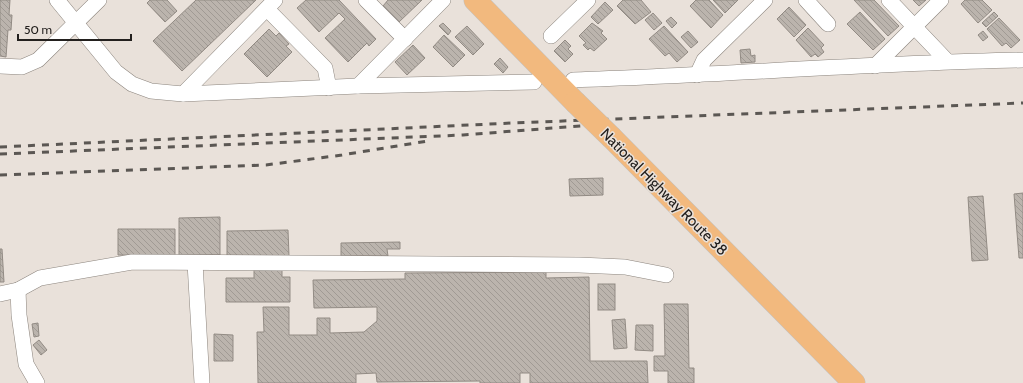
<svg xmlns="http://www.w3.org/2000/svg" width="1023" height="383" viewBox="0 0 1023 383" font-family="Cabin,sans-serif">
<defs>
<pattern id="building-back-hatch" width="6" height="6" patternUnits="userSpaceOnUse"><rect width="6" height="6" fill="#bbb4ad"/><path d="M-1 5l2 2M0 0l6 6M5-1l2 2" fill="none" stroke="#a09a94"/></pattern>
</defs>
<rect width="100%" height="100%" fill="#e9e1da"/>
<!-- building -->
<g fill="url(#building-back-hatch)" stroke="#928b84">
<polygon points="0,0 10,0 9,15 12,15 11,30 8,30 6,57 0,56"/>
<polygon points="150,0 167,0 177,11 165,22 147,3"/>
<polygon points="196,0 256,0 182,71 153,41"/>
<polygon points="306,0 339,0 376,39 369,46 367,43 348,62 325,38 345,19 339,13 319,32 297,8"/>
<polygon points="388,0 422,0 399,22 383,6"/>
<polygon points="623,0 641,0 651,12 635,24 617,6"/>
<polygon points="696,0 709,0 723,15 711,28 690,6"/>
<polygon points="713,0 738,0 725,13"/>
<polygon points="854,0 874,0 899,26 888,36"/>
<polygon points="913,0 926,0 919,6"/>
<polygon points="965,0 982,0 992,10 978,23 961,4"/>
<polygon points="605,2 613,10 598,24 591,17"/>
<polygon points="789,7 806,25 794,37 777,19"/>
<polygon points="860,12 885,39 873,50 847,24"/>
<polygon points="994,12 998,16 986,27 982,23"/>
<polygon points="653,13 662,23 654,30 645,20"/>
<polygon points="671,17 677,23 672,28 666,21"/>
<polygon points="999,18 1020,40 1011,48 1006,43 1002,46 987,29"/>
<polygon points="443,23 451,31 448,35 439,26"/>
<polygon points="592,23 603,31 601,33 607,39 594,51 590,48 588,50 583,45 586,43 579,36"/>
<polygon points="467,26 484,44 473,55 455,37"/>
<polygon points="664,26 688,52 677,62 669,53 665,56 649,39"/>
<polygon points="808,28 824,45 821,48 824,52 818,57 815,54 811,57 796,40"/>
<polygon points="269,29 276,36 279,33 289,44 286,46 292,52 267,77 244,54"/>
<polygon points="688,31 698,42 691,48 681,37"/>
<polygon points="983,31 988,37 983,41 978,35"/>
<polygon points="444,35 465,55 453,67 433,47"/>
<polygon points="565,40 571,46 568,49 573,54 565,62 554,51"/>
<polygon points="413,45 425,58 407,75 395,62"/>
<polygon points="750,49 751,56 755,55 755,62 741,63 740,50"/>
<polygon points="500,58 508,67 503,73 494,64"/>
<polygon points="603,178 603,195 570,196 569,179"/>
<polygon points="1023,193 1023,258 1019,258 1014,194"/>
<polygon points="983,196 988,260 972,261 968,197"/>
<polygon points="220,217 220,255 179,255 179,218"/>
<polygon points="118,229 175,229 175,256 118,255"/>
<polygon points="288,230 289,256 227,257 227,231"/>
<polygon points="400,242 400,249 387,249 388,256 341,256 341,243"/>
<polygon points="0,249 2,249 4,282 0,282"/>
<polygon points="254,270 282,270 282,277 290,277 290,302 226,302 226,278 254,278"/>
<polygon points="546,272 546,278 589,277 590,361 647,361 648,383 530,383 530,373 520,373 520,383 480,383 480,381 377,382 376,373 356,374 356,383 258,383 257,332 264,332 263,307 289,307 289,335 317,335 317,318 330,318 330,333 364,332 377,321 377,307 314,308 313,280 405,279 405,273"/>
<rect x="598" y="284" width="17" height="26"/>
<polygon points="664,304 688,304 689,368 694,368 694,383 668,383 668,371 654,371 654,356 665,356"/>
<polygon points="625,319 627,348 614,349 612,320"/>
<polygon points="38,323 39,336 34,337 32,324"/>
<polygon points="636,325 653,325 653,351 635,350"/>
<polygon points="214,334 233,335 233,361 214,361"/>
<polygon points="39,340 47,350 41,355 33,345"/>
</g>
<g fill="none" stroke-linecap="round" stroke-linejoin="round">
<defs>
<g id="minor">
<polyline points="57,0 116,72 132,84 151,91 183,94 358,86 534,82"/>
<polyline points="366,0 405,39"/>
<polyline points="806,0 828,24"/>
<polyline points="889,0 947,61"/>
<polyline points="267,9 325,68 329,88"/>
<polyline points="551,36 588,0"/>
<polyline points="0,66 22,67 38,60 99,0"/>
<polyline points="875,66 941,0"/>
<polyline points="697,75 704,60 765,0"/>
<path d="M573 80C723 75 873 63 1023 60"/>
<polyline points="358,86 443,0"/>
<polyline points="183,94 275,0"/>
<polyline points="195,263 202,383"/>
<polyline points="18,290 40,278 132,262 579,265 625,267 666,275"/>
<polyline points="0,294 18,290 19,315 26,364 37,383"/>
</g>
<g id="highway">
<polyline points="475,0 575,102"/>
<polyline points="612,138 854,383"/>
</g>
</defs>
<!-- minor casing -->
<use href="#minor" stroke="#8c857e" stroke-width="16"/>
<!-- highway casing -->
<use href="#highway" stroke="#c1c1c0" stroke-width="23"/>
<!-- minor -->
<use href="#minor" stroke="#fff" stroke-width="15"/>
<!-- highway -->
<use href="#highway" stroke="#f2b97e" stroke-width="22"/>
<!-- rail -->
<g stroke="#5b5753" stroke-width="3" stroke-dasharray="7 7" stroke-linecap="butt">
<polyline points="0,147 512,123 1023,103"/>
<polyline points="0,154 463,135 592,125"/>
<polyline points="0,175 266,165 342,155 428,141"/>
</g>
<defs>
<polyline id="highway-bridge" points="575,102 612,138"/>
</defs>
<!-- highway-bridge casing -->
<use href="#highway-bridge" stroke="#c1c1c0" stroke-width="23" stroke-linecap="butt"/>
<!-- highway-bridge -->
<use href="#highway-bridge" stroke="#f2b97e" stroke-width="22"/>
</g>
<g text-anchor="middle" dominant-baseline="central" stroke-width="3" stroke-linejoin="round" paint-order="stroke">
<!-- street labels -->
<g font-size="15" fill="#23201e" stroke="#e9e1da">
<text transform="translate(664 192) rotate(45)">National Highway Route 38</text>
</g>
</g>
<!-- scale -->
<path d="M18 34v6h113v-6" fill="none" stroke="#23201e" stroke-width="2"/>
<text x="24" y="34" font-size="12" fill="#23201e" stroke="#e9e1da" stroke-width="3" paint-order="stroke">50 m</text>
</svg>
